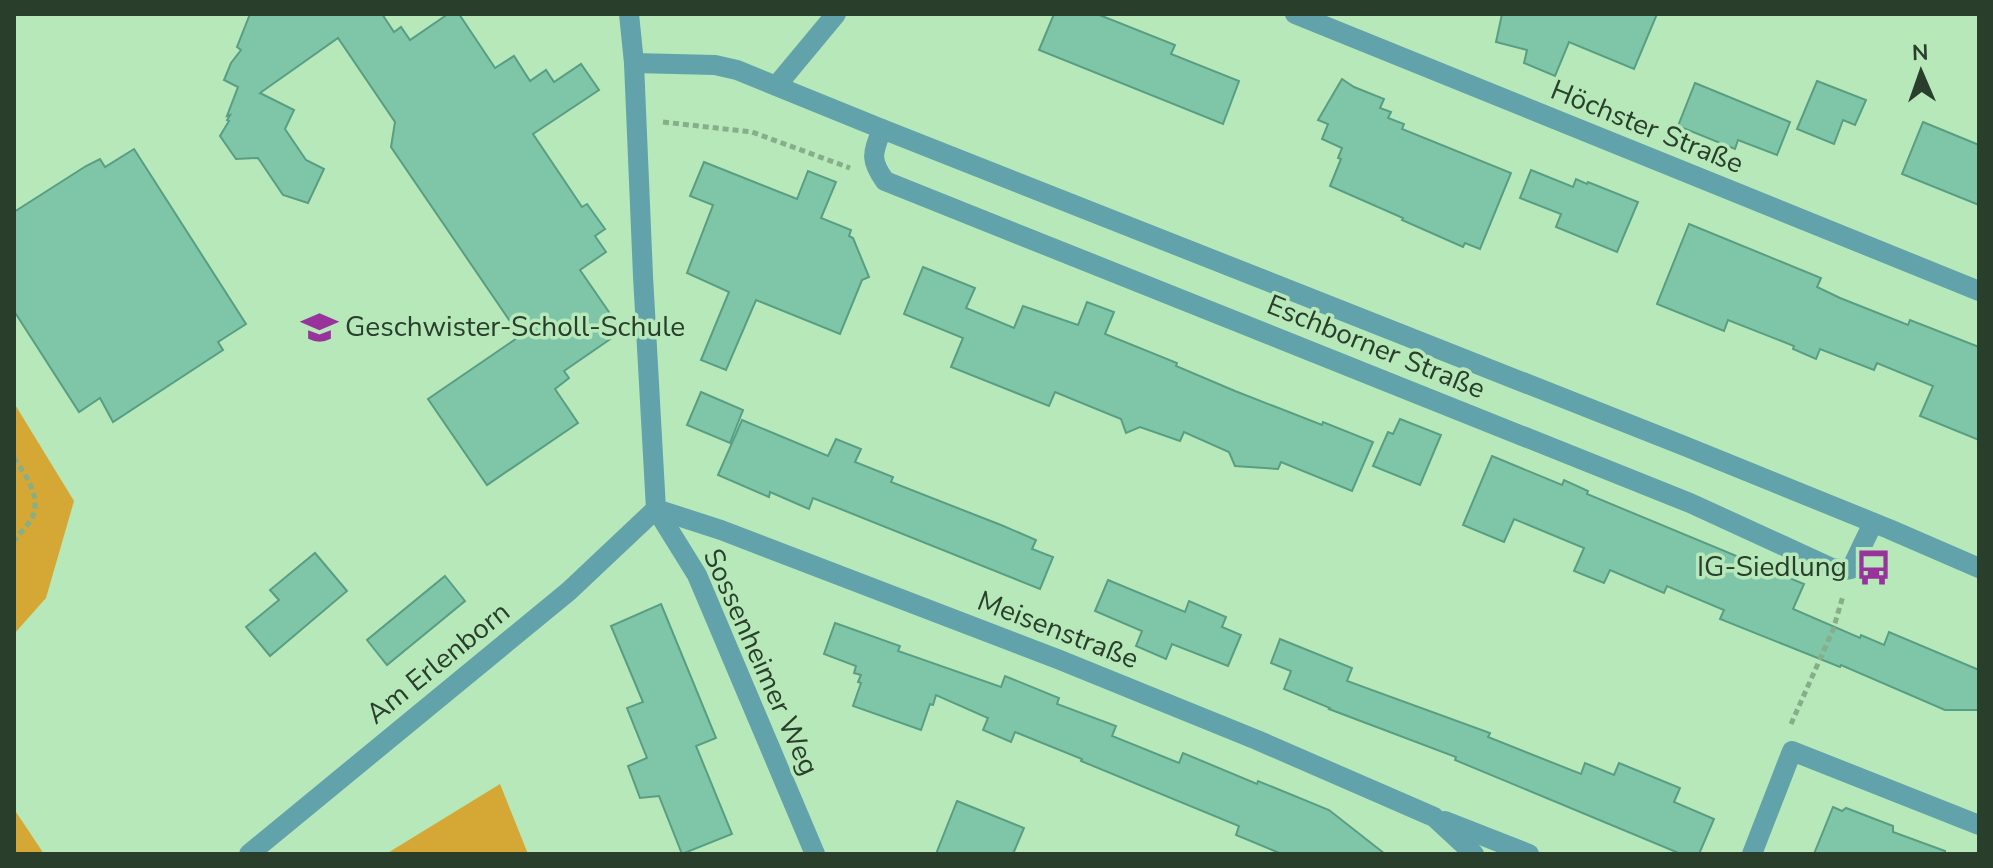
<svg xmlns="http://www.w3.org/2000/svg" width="1993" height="868" viewBox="0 0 1993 868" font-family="'Nunito Sans',sans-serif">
<rect width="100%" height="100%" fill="#b6e8b9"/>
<!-- green -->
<g fill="#d5a835">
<polygon points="14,403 74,501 46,598 14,634"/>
<polygon points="500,784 528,854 386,854"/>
<polygon points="14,809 44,854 14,854"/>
</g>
<!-- building -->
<g fill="#7fc6a9" stroke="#589e82" stroke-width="2">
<polygon points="250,14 382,14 394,32 401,27 410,40 448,14 459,14 495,68 514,56 530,81 546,70 554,82 581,64 599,90 533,134 582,207 587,204 605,229 595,236 606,252 580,270 622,331 564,371 569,378 555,389 578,423 487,485 428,399 520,336 391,147 395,122 338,38 260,93 294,110 285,129 306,160 324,169 308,203 283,195 258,158 236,159 220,136 229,121 227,120 230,115 227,116 238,87 224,80 231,63 241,50 237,47"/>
<polygon points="1054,14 1097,14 1175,45 1171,54 1239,81 1223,124 1039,50"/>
<polygon points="1502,14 1657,14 1634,69 1569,42 1555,76 1524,63 1527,50 1496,42"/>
<polygon points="1342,79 1354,87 1384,99 1380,108 1391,112 1388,118 1404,124 1402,129 1511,173 1480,249 1465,243 1463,247 1402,220 1403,218 1330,186 1341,159 1338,158 1342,148 1322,139 1328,124 1318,120"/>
<polygon points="1817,81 1866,100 1855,125 1843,120 1834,144 1797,129"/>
<polygon points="1695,83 1790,122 1777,155 1738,140 1735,149 1678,126"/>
<polygon points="1923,122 1979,145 1979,205 1902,174"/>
<polygon points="134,149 246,324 218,342 223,350 113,422 100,398 79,412 14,311 14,212 86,166 100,159 105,167"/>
<polygon points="704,162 797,199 808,171 836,182 821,218 851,230 849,236 853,238 869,277 862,280 840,334 756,300 726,370 701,360 729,292 687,273 713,205 690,196"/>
<polygon points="1531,170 1573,187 1576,179 1587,184 1588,182 1638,202 1617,252 1556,227 1561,214 1520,198"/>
<polygon points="1689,224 1821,278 1817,287 1840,298 1908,325 1910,320 1979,347 1979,440 1920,416 1933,386 1877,363 1874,370 1820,349 1816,359 1793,349 1794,346 1728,320 1724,331 1657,304"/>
<polygon points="923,267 975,288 966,308 1014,328 1023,306 1078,325 1087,302 1114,312 1105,334 1177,363 1176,366 1235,391 1322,425 1323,422 1373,442 1352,491 1281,462 1278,469 1235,466 1229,452 1184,432 1180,441 1140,427 1126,433 1121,419 1055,392 1049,406 951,367 963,338 904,314"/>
<polygon points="701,392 743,410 730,443 687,425"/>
<polygon points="1400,419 1441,435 1420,485 1373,466 1388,432 1393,434"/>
<polygon points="742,420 828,456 836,439 861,449 855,462 893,477 891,482 1001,525 1036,540 1032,549 1053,557 1040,589 813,498 809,509 770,492 769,497 718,475"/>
<polygon points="1492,456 1562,485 1564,480 1588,491 1587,494 1804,584 1793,609 1860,638 1861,635 1884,645 1889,632 1979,670 1979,710 1945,710 1841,665 1840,667 1720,619 1724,610 1667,586 1664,593 1610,570 1604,583 1574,571 1584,548 1514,519 1504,542 1463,525"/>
<polygon points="315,553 347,591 270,656 246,627 279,600 270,590"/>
<polygon points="445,576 465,601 387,665 367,640"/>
<polygon points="1108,580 1185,612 1189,601 1226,617 1222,627 1241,635 1228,666 1172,644 1166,659 1136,646 1142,631 1095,611"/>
<polygon points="661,604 716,738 696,746 732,834 682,854 659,796 640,798 628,766 647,758 627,708 643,702 611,626"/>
<polygon points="835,623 900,646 898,651 1001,687 1005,676 1059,698 1057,704 1116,726 1112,736 1179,763 1183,753 1257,784 1258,781 1329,810 1385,854 1282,854 1236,835 1239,826 1081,761 1082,759 1015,732 1011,742 983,730 988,718 936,695 933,705 930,704 921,730 853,706 861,683 858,682 861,675 854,673 856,666 824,654"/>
<polygon points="1280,639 1352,668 1347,681 1490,733 1488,737 1581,774 1585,763 1614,775 1619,763 1680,788 1674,802 1714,819 1699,854 1681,854 1455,760 1456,757 1329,709 1330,708 1284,689 1291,671 1271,663"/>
<polygon points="957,801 1024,828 1013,854 936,854"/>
<polygon points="1833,807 1842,811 1846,808 1893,826 1893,832 1945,851 1945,854 1814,854"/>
</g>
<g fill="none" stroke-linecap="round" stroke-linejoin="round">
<!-- path -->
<g stroke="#86ae89" stroke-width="5" stroke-dasharray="6 4" stroke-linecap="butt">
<polyline points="663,122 752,132 850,168"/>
<path d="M14 458C26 476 43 498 31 520 26 527 19 534 14 541"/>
<polyline points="1791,724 1833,630 1843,596"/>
</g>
<!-- service -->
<path stroke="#62a2aa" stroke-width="20" d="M882 129C873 153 869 159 885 181L1690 503 1832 568 1846 570 1851 569 1873 523"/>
<!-- minor -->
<g stroke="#62a2aa" stroke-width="20">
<polyline points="1295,14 1979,291"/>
<polyline points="634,63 643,276 656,509 697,575 815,854"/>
<polyline points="777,85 836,14"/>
<polyline points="656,509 721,530 1060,660 1257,740 1434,817 1474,854"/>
<polyline points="1445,821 1529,854"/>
<polyline points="249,854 569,591 656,509"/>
<polyline points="1752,854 1792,751 1979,825"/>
</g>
<!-- tertiary -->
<polyline stroke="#62a2aa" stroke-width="20" points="629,14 634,63 715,65 737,70 882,129 1687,447 1889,529 1979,568"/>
</g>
<!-- icons -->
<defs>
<symbol id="school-bare" viewBox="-9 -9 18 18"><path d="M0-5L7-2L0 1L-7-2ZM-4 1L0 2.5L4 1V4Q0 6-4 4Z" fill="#97339a" stroke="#b6e8b9" stroke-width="2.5" paint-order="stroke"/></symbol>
<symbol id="bus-bare" viewBox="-9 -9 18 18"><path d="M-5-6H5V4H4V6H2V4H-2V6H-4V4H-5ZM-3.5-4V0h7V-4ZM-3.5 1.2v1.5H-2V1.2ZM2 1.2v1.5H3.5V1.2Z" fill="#97339a" stroke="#b6e8b9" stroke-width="2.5" paint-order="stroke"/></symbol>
</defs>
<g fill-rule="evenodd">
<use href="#school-bare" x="294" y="302" width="51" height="51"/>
<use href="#bus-bare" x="1848" y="542" width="51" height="51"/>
</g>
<g text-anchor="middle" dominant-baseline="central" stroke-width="7" stroke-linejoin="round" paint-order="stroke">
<!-- street labels -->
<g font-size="28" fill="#293e2b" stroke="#b6e8b9">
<text transform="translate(1647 127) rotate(22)">Höchster Straße</text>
<text transform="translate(1376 347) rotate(22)">Eschborner Straße</text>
<text transform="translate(1058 630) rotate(21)">Meisenstraße</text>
<text transform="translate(761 662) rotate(66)">Sossenheimer Weg</text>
<text transform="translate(438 663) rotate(-39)">Am Erlenborn</text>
</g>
<!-- poi labels -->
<g font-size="28" fill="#293e2b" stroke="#b6e8b9" text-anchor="start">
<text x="345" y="327">Geschwister-Scholl-Schule</text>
<text x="1847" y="567" text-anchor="end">IG-Siedlung</text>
</g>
</g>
<!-- border -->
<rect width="1993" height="868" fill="none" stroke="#293e2b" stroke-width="32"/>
<!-- north arrow -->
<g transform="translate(1921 72) rotate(358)" stroke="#b6e8b9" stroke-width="6" paint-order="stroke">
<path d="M0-6L14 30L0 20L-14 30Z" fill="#293e2b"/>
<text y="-12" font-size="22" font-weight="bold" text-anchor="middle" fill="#293e2b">N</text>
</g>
</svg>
